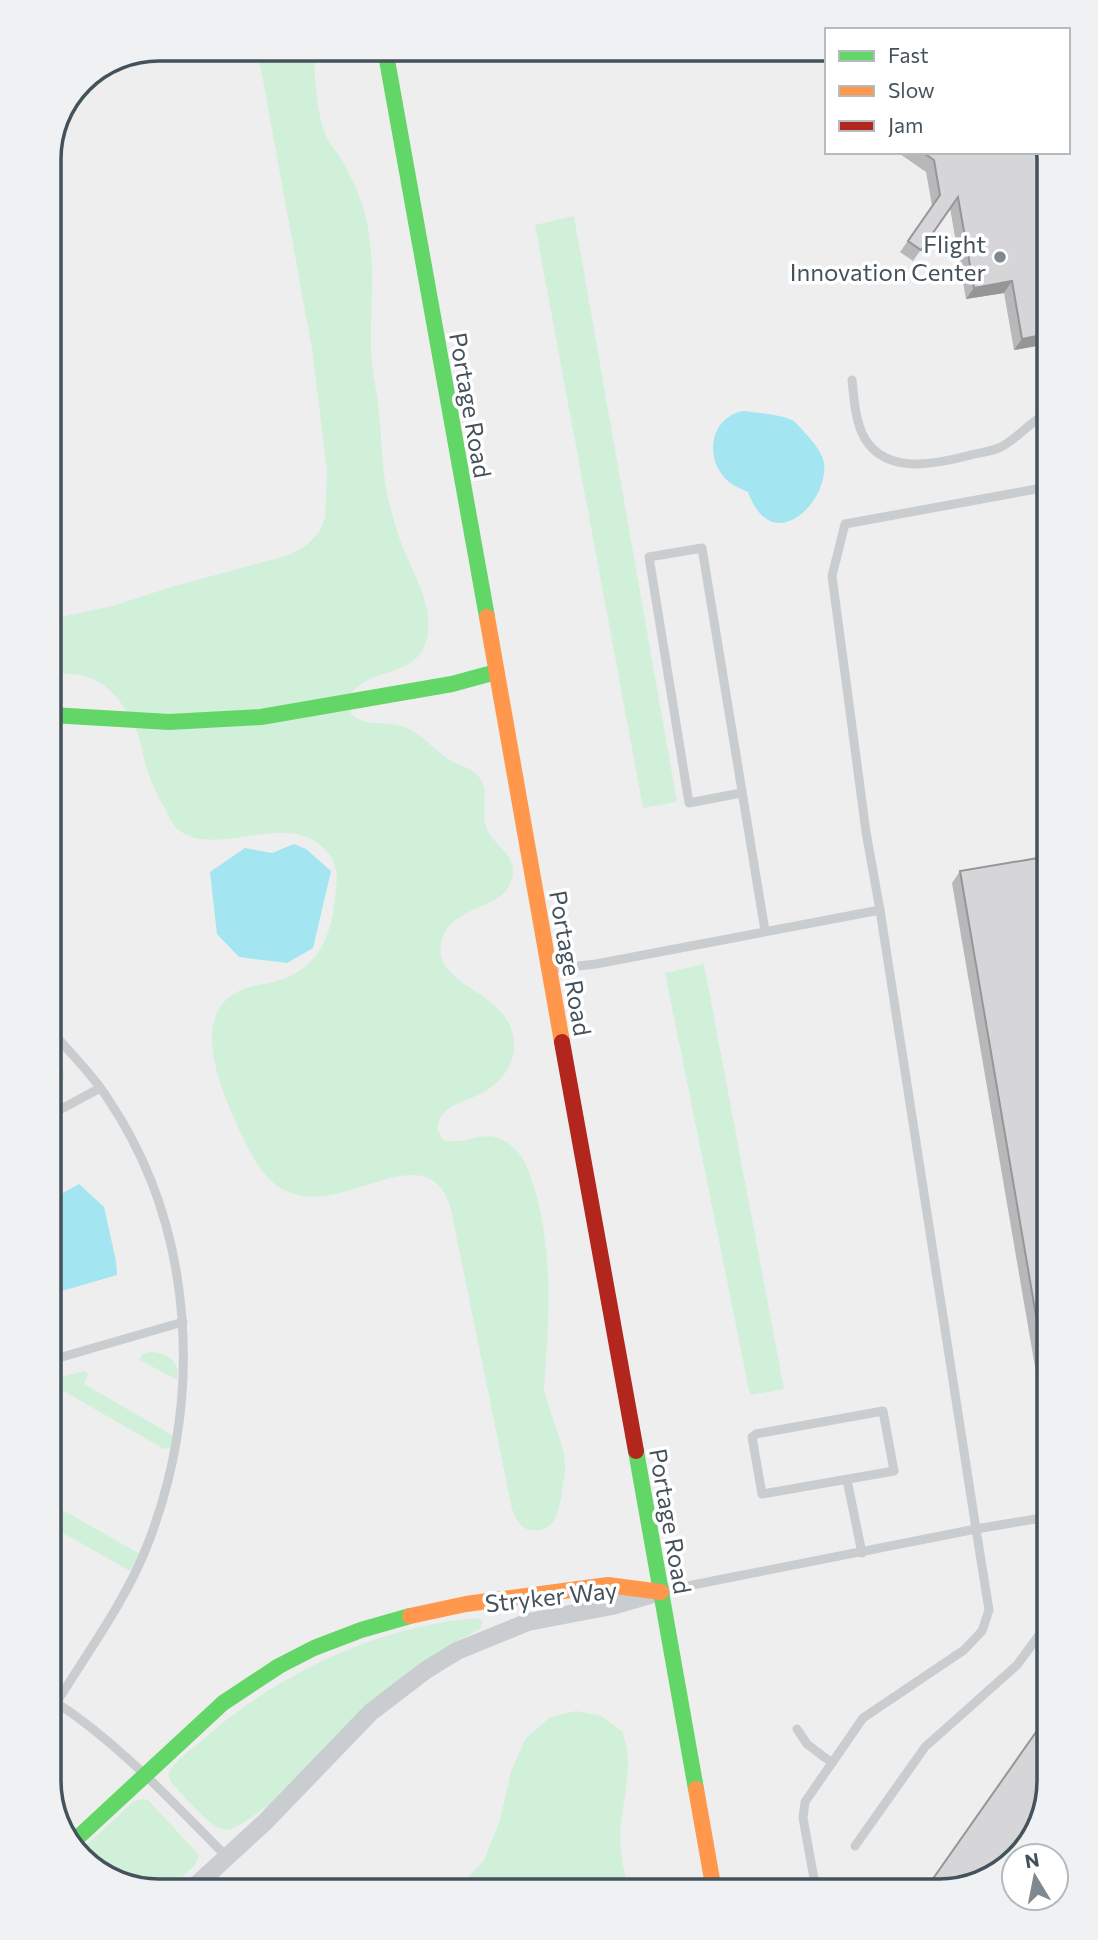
<svg xmlns="http://www.w3.org/2000/svg" width="1098" height="1940" viewBox="0 0 1098 1940" font-family="Commissioner,sans-serif">
<rect width="100%" height="100%" fill="#efeeee"/>
<!-- green -->
<g fill="#d1f0da">
<path d="M254 49H313C316 78 315 111 327 138 331 146 337 152 342 160 353 180 363 201 367 223 376 266 370 308 371 350 371 368 376 385 378 403 382 434 381 466 388 497 392 515 397 532 403 548 415 577 437 612 425 644 413 678 372 666 350 695L351 714C367 727 383 721 401 726 422 732 435 752 453 762 463 767 473 768 480 778 490 793 480 813 487 829 496 849 522 857 510 884 499 910 448 906 441 944 436 969 464 983 481 995 498 1007 511 1019 514 1040 517 1063 500 1085 480 1094 468 1100 451 1104 443 1114 439 1118 438 1124 437 1129L443 1140C465 1146 483 1128 505 1141 524 1152 529 1171 535 1190 554 1259 549 1319 544 1389 549 1414 563 1438 565 1463 566 1472 563 1482 562 1491 561 1500 558 1514 553 1522 550 1527 544 1529 539 1530 523 1533 517 1522 512 1509L451 1210C449 1204 447 1196 443 1191 404 1134 305 1256 252 1155 232 1116 182 1021 237 992 250 985 264 985 277 981 314 970 329 943 334 906 337 880 342 862 319 844 280 813 212 860 176 828 172 824 168 815 165 809 158 796 150 781 146 766 143 755 141 741 136 730 120 692 95 668 52 675V619L116 605 171 587 289 555 307 545 320 531 325 517 327 471 312 349 261 69Z"/>
<polygon points="574,216 677,802 643,808 535,225"/>
<polygon points="704,964 784,1389 750,1395 665,973"/>
<path d="M54 1053C66 1066 69 1081 54 1093Z"/>
<path d="M150 1352C167 1352 181 1362 177 1380L140 1360 142 1354Z"/>
<polygon points="85,1371 88,1375 84,1384 172,1435 173,1438 170,1448 164,1449 55,1386 55,1378"/>
<polygon points="56,1506 140,1554 130,1571 56,1529"/>
<path d="M477 1618 483 1621 480 1629 456 1642C427 1668 250 1832 226 1830 209 1828 183 1795 171 1782L168 1775C173 1761 190 1751 201 1741 276 1675 376 1626 477 1618Z"/>
<path d="M576 1711 601 1716 623 1732C625 1743 629 1755 628 1765 626 1814 611 1835 629 1886L458 1888 484 1860 500 1820 511 1771 526 1738 550 1717Z"/>
<polygon points="144,1799 148,1800 199,1855 195,1865 167,1891 152,1891 97,1872 80,1851 134,1801"/>
</g>
<!-- water -->
<g fill="#a3e5f0">
<path d="M743 411C758 413 778 414 792 420 797 423 803 431 807 435 814 443 822 452 824 463 829 502 772 559 748 492 739 488 731 485 724 477 704 454 712 417 743 411Z"/>
<polygon points="294,844 306,849 331,871 313,948 287,963 239,957 217,934 210,872 245,848 272,853"/>
<polygon points="79,1184 104,1207 116,1261 117,1275 55,1293 54,1198"/>
</g>
<g fill="none" stroke-linecap="round" stroke-linejoin="round">
<!-- lane -->
<g stroke="#cacdcf" stroke-width="9">
<path d="M852 380C854 398 855 417 862 433 881 475 932 465 967 456 977 453 989 452 999 448 1014 441 1028 425 1042 416"/>
<polyline points="741,793 689,803 649,557 702,548 765,931"/>
<polyline points="880,910 976,1529 1047,1517"/>
<polyline points="551,969 596,964 880,910 866,832 832,576 845,524 1042,488"/>
<path d="M54 1034C72 1055 93 1075 108 1099 196 1230 204 1401 147 1546 126 1600 87 1653 57 1702"/>
<polyline points="54,1113 100,1088"/>
<polyline points="55,1359 183,1322"/>
<polygon points="883,1411 894,1471 762,1494 752,1437 756,1434"/>
<polyline points="847,1480 862,1553"/>
<polyline points="662,1591 976,1529 989,1610 982,1631 964,1650 863,1718 805,1802 803,1818 815,1884"/>
<path d="M57 1703C121 1745 174 1804 228 1858"/>
<polyline points="797,1729 807,1744 832,1763"/>
<polyline points="855,1846 925,1747 1017,1665 1048,1623"/>
</g>
<!-- street -->
<polyline stroke="#cacdcf" stroke-width="18" points="191,1890 265,1822 371,1712 426,1670 457,1651 528,1622 612,1606 653,1594"/>
<!-- fast -->
<g stroke="#63d668" stroke-width="16">
<polyline points="385,49 487,617"/>
<polyline points="52,715 169,722 261,717 452,684 496,672"/>
<polyline points="636,1451 696,1789"/>
<polyline points="73,1842 223,1703 279,1666 314,1648 361,1630 410,1616"/>
</g>
<!-- slow -->
<g stroke="#ff974d" stroke-width="16">
<polyline points="487,617 562,1042"/>
<polyline points="410,1616 466,1604 608,1585 661,1592"/>
<polyline points="696,1789 713,1885"/>
</g>
<!-- jam -->
<polyline stroke="#b3261e" stroke-width="16" points="562,1042 636,1451"/>
</g>
<!-- wall -->
<g fill="#b8b8ba">
<polygon points="897,152 1041,152 1042,345 1014,350 1004,293 966,299 950,208 913,261 900,252 932,206 926,172"/>
<polygon points="1044,857 1047,1395 1040,1396 952,883 960,871"/>
</g>
<!-- shaded-wall -->
<g fill="#969697">
<polygon points="1012,281 1004,293 966,299 974,288"/>
<polygon points="1042,335 1042,345 1014,350 1022,339"/>
<polygon points="1047,1386 1047,1395 1040,1396"/>
</g>
<!-- building -->
<g fill="#d6d6d8" stroke="#969697" stroke-width="2">
<polygon points="922,152 1041,152 1042,335 1022,339 1012,281 974,288 958,197 921,250 908,241 940,195 934,160"/>
<polygon points="1044,857 1047,1380 960,871"/>
<polygon points="1048,1715 1049,1788 1030,1843 982,1882 930,1883"/>
</g>
<!-- markers -->
<circle fill="#80898f" stroke="#fff" stroke-width="2.5" cx="1000" cy="257" r="7"/>
<g text-anchor="middle" dominant-baseline="central" stroke-width="7" stroke-linejoin="round" paint-order="stroke">
<!-- poi labels -->
<g font-size="24" fill="#44525c" stroke="#fff" text-anchor="end">
<text x="986" y="243">Flight<tspan x="986" dy="28">Innovation Center</tspan></text>
</g>
<!-- street labels -->
<g font-size="24" fill="#44525c" stroke="#fff">
<text transform="translate(471 405) rotate(80)">Portage Road</text>
<text transform="translate(571 963) rotate(80)">Portage Road</text>
<text transform="translate(671 1521) rotate(80)">Portage Road</text>
<text transform="translate(551 1596) rotate(-6)">Stryker Way</text>
</g>
</g>
<!-- crop -->
<path d="M0 0H1098V1940H0ZM159 61H939A98 98 0 0 1 1037 159V1781A98 98 0 0 1 939 1879H159A98 98 0 0 1 61 1781V159A98 98 0 0 1 159 61Z" fill="#f0f1f2" fill-rule="evenodd"/>
<path fill="none" stroke="#44525c" stroke-width="3.5" d="M159 61H939A98 98 0 0 1 1037 159V1781A98 98 0 0 1 939 1879H159A98 98 0 0 1 61 1781V159A98 98 0 0 1 159 61Z"/>
<!-- legend -->
<rect x="825" y="28" width="245" height="126" fill="#ffffff" stroke="#b4babe" stroke-width="2"/>
<rect x="839" y="51" width="35" height="10" fill="#63d668" stroke="#b4babe" stroke-width="2"/>
<text x="888" y="63" font-size="21" fill="#44525c">Fast</text>
<rect x="839" y="86" width="35" height="10" fill="#ff974d" stroke="#b4babe" stroke-width="2"/>
<text x="888" y="98" font-size="21" fill="#44525c">Slow</text>
<rect x="839" y="121" width="35" height="10" fill="#b3261e" stroke="#b4babe" stroke-width="2"/>
<text x="888" y="133" font-size="21" fill="#44525c">Jam</text>
<!-- north arrow -->
<g transform="translate(1035 1877) rotate(350)"><circle r="33" fill="#ffffff" stroke="#b4babe" stroke-width="2"/>
<path d="M0-5L12 26L0 18L-12 26Z" fill="#80898f"/>
<text y="-10" font-size="19" font-weight="bold" text-anchor="middle" fill="#44525c">N</text>
</g>
</svg>
